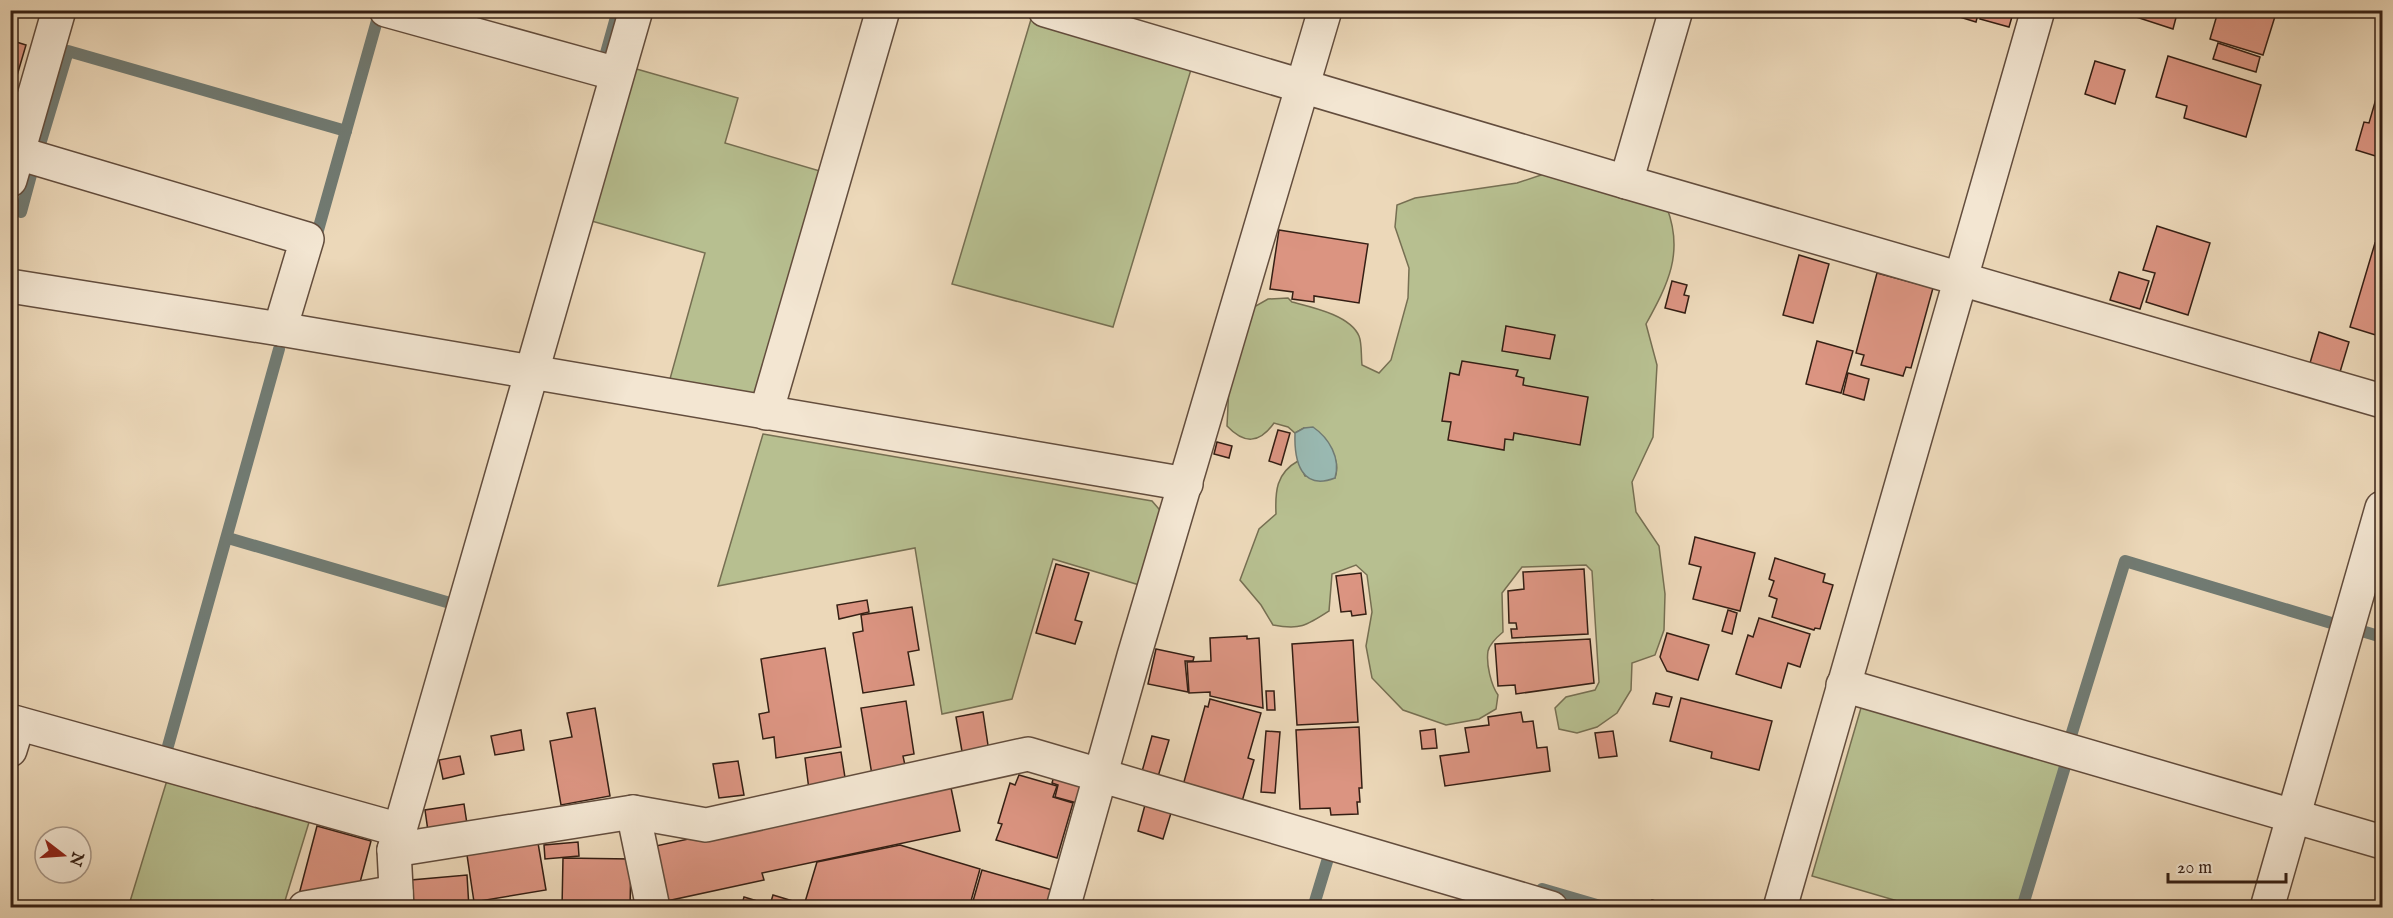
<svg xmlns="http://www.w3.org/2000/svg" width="2393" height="918" viewBox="0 0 2393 918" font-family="'IM FELL English',serif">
<rect width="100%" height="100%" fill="#ecd8b9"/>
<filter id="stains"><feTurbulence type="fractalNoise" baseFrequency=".00333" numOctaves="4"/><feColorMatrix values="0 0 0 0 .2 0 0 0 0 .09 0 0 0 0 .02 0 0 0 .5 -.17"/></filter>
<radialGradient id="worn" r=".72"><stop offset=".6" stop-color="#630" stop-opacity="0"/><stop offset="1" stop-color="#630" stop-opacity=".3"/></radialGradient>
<!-- green -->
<g fill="#b7bf90" stroke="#766f52" stroke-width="1.5">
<polygon points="1032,16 1193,63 1113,327 952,284"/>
<polygon points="633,68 738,98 725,143 830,174 766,397 668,386 705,253 588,220"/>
<path d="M1550 172 1667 208C1684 253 1668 284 1646 324L1657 365 1653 437 1632 482 1636 512 1659 546 1665 594 1664 630 1655 655 1632 663 1631 690 1617 713 1597 727 1577 733 1559 729 1555 708 1566 697 1595 690 1599 682 1592 571 1586 565 1522 567 1502 593 1503 632C1497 637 1490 643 1488 651 1486 664 1491 685 1498 695L1496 709 1479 719 1446 725 1403 710 1372 678 1366 646 1372 612 1367 575 1356 565 1332 574 1329 611C1306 626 1300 630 1273 625L1261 605 1240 580 1259 529 1276 514C1275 492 1276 473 1298 461L1305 476 1335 478C1343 453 1322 442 1304 428L1295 433 1288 427 1274 423C1259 444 1244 444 1227 426L1229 386 1254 307 1268 299 1288 298 1292 302C1311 307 1350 315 1359 336 1362 343 1361 356 1362 365L1379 373 1391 360 1408 298 1409 268 1395 227 1397 205 1415 198 1517 183Z"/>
<polygon points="763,434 1152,501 1165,516 1146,587 1053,559 1012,699 942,714 915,548 718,586"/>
<polygon points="1863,701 2064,760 2019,907 1918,907 1812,876"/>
<polygon points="168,777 310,819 284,904 264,908 128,908"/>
</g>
<!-- water -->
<path fill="#99b9b2" stroke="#717b73" stroke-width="1.5" d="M1313 427C1329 438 1341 458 1335 478 1301 491 1294 461 1295 433L1304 428Z"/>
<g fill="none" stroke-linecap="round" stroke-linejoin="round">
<!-- stream -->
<g stroke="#717b73" stroke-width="12">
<polyline points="594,57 604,60 618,10"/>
<polyline points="38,151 68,51 346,131"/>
<polyline points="21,212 31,175"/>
<polyline points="315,241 378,17"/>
<polyline points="228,538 450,603"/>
<polyline points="2355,629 2382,637"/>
<polyline points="2070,739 2125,561 2338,625"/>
<polyline points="168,746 279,349"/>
<polyline points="1542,889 1607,908"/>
<polyline points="1313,908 1329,855"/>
<polyline points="2022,908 2067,760"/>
</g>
</g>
<!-- building -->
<g fill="#db9481" stroke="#351f14" stroke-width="1.5">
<polygon points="1937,10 1979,10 1976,22"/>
<polygon points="1983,10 2014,10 2009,27 1980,19"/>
<polygon points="2131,10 2178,10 2173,29 2130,15"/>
<polygon points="2213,10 2277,10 2263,55 2210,39 2217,15 2212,13"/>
<polygon points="10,40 26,45 16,79 10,77"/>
<polygon points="2218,43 2260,57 2256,72 2213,59"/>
<polygon points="2168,56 2261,85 2246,137 2184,118 2187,106 2156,97"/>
<polygon points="2095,61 2125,70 2115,104 2085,94"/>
<polygon points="2378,92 2382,93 2382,158 2356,150 2364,122 2369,123"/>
<polygon points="2157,226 2210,243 2188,315 2146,302 2155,273 2143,270"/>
<polygon points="1279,230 1368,244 1359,303 1314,296 1314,302 1292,299 1293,292 1270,289"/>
<polygon points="2375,243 2382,246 2382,337 2350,327"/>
<polygon points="1799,255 1829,264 1813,323 1783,315"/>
<polygon points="2119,272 2149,281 2140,309 2110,300"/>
<polygon points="1877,273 1933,288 1911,368 1906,367 1903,376 1861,365 1864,355 1856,353"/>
<polygon points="1672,281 1687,285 1684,295 1689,296 1685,313 1665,308"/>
<polygon points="1506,326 1555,335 1550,359 1502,351"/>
<polygon points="2319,332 2349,342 2340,372 2310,363"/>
<polygon points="1817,341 1853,351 1841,393 1806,384"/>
<polygon points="1462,361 1518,370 1516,376 1524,378 1523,385 1588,397 1580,445 1514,433 1513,440 1505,439 1504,450 1448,440 1451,422 1442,421 1450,373 1459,375"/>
<polygon points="1848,373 1869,379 1864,400 1843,394"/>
<polygon points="1278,430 1290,433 1281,465 1269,461"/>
<polygon points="1217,442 1232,446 1229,458 1214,454"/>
<polygon points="1695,537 1755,553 1740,611 1693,599 1701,567 1689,564"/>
<polygon points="1775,558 1825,574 1823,582 1833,585 1820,629 1815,628 1814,630 1772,617 1777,599 1769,596 1774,581 1769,579"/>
<polygon points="1056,564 1089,573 1075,620 1082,622 1075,644 1036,633"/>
<polygon points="1584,569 1588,634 1512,638 1511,629 1517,629 1516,623 1509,623 1508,591 1524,589 1523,572"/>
<polygon points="1361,573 1366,614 1352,616 1351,611 1341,612 1336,576"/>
<polygon points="867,600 869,612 839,619 837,605"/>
<polygon points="912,607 919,650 908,652 914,685 863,693 853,633 863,631 861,615"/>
<polygon points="1728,610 1737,613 1732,634 1722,631"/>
<polygon points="1759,618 1810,634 1800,667 1788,663 1781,688 1736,674 1748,635 1753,637"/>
<polygon points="1667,633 1709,645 1698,680 1667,671 1660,657"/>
<polygon points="1247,636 1247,639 1259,638 1263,708 1210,696 1210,692 1189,693 1187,662 1211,661 1210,638"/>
<polygon points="1590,639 1594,683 1516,694 1515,685 1498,686 1495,644"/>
<polygon points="1353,640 1358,722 1297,725 1292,644"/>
<polygon points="825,648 841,747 776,758 774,737 763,739 759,714 769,712 761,659"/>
<polygon points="1156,649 1194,657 1193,661 1185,661 1188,692 1148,684"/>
<polygon points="1266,691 1274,691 1275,710 1267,710"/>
<polygon points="1656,693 1672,697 1669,707 1653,704"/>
<polygon points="1681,698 1772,721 1759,770 1711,758 1712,752 1670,741"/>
<polygon points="1210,699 1261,713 1248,758 1254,760 1241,805 1182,789 1205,706 1208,707"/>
<polygon points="906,701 914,754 903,756 906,770 872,775 861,708"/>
<polygon points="595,708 610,796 561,805 550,741 572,737 567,713"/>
<polygon points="983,712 989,752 963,757 956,717"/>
<polygon points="1521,712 1523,722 1533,721 1537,748 1547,747 1550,771 1445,786 1440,756 1469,752 1465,728 1489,725 1488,717"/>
<polygon points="1359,727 1362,788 1359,788 1360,802 1357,802 1358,814 1331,815 1330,808 1300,809 1296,730"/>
<polygon points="1435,729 1437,748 1422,749 1420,731"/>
<polygon points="521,730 524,750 495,755 491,736"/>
<polygon points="1266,731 1280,732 1275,793 1261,792"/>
<polygon points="1613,731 1617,756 1599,758 1595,733"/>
<polygon points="1152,736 1169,740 1157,780 1141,775"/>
<polygon points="841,752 846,784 809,790 805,758"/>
<polygon points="460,756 464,774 443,779 439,760"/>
<polygon points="738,761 744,795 719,798 713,764"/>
<polygon points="1019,775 1057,786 1053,797 1073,803 1057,858 996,840 1002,824 998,823 1010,783 1015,785"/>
<polygon points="1054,776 1082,784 1077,803 1055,797 1058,785 1052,783"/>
<polygon points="950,783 960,831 762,873 764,880 662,902 651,847"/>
<polygon points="464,804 467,824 428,831 425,810"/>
<polygon points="1145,805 1171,813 1163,839 1138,831"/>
<polygon points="317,826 371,841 358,890 297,902"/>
<polygon points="578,842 579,856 545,859 544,845"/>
<polygon points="538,843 546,890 474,902 467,855"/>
<polygon points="900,845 980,869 969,908 823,908 805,902 817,862"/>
<polygon points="563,858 631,859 630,908 562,908"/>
<polygon points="982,870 1056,891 1052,908 971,908"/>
<polygon points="467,875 469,908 413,908 411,880"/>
<polygon points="773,895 816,908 741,908 744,897 770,905"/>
<polygon points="1652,900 1674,906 1674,908 1650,908"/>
</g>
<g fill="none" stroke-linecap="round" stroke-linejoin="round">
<defs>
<g id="minor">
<polyline points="386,10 617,74"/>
<polyline points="1045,10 1626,182 2382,401"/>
<polyline points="18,153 307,239 280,329"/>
<polyline points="10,180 59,10"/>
<polyline points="1626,182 1676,10"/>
<polyline points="10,286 280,329 1186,484"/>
<polyline points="766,413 883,10"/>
<polyline points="1843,685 2382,842"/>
<polyline points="10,721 400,830"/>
<polyline points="10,750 18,724"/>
<polyline points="633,812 706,825 1028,754 1551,908"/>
<polyline points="394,850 633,812 653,908"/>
<polyline points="305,908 396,892"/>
<polyline points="397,908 394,850 636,10"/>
<polyline points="1063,908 1134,656 1325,10"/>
<polyline points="1780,908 2038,10"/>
<polyline points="2267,908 2382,508"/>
</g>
</defs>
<!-- minor casing -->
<use href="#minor" stroke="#634d3d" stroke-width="36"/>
<!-- minor -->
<use href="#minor" stroke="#f3e6d2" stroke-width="33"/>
</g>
<!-- margin -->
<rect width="2393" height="918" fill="none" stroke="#ecd8b9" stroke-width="36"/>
<rect x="12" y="12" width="2369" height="894" fill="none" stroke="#351f14" stroke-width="3"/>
<rect x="18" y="18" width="2357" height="882" fill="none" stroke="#351f14" stroke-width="1.5"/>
<!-- north arrow -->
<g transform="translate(63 855) rotate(107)"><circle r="28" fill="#f3e6d2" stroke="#a79686" stroke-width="1.5"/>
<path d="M0-4.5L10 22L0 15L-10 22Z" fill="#8f2418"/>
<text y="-9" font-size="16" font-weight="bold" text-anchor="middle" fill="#351f14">N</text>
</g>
<!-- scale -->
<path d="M2168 873v9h118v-9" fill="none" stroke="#351f14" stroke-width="3"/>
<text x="2177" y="873" font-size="18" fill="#351f14" stroke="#f3e6d2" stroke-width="4.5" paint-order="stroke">20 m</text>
<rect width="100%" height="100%" filter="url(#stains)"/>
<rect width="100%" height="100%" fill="url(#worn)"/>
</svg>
